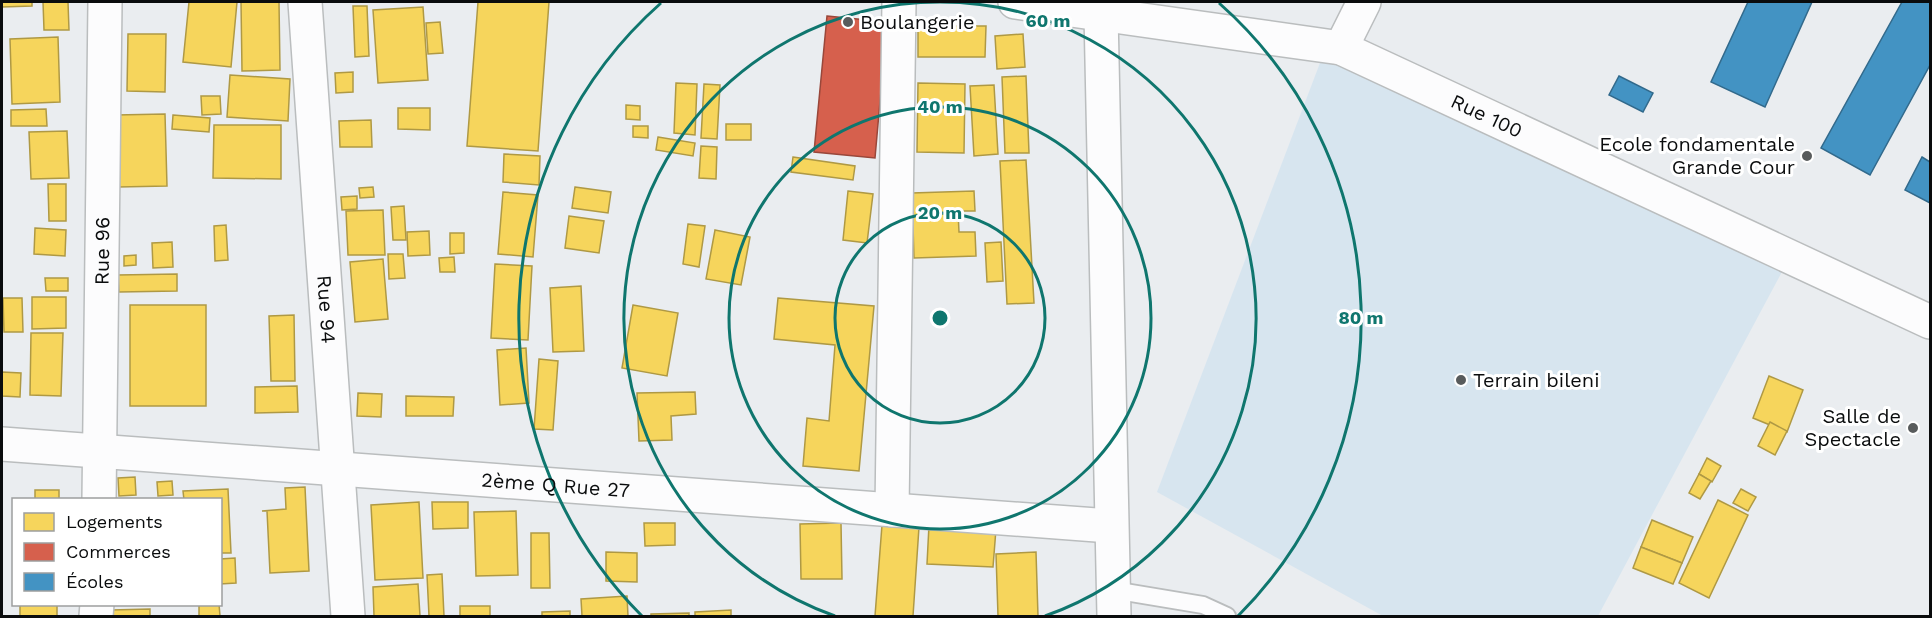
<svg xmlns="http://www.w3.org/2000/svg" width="1932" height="618" viewBox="0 0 1932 618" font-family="'Work Sans',sans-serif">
<rect width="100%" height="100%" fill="#eaedf0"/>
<!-- green -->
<polygon fill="#d7e5ef" points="1323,55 1784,268 1598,616 1383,616 1157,492"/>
<!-- homes -->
<g fill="#f6d55c" stroke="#af9944" stroke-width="1.5">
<polygon points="2,2 32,2 32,6 2,7"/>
<polygon points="43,2 68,2 69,30 44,30"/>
<polygon points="189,2 237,2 231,67 183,62"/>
<polygon points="241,2 279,2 280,70 242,71"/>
<polygon points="478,2 549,2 538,151 467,146"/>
<polygon points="353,6 367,6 369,56 355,57"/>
<polygon points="423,7 428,80 378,83 373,10"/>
<polygon points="440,22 443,53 428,54 426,23"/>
<polygon points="918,26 986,26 985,57 918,57"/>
<polygon points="128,34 166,34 165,92 127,91"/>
<polygon points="1023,34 1025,67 997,69 995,36"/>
<polygon points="58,37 60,102 12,104 10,39"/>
<polygon points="353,72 353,92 336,93 335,73"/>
<polygon points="230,75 290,79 288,121 227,117"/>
<polygon points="1026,76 1029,153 1005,153 1002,77"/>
<polygon points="676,83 697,84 695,135 674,133"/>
<polygon points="918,83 965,84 964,153 917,152"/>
<polygon points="704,84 720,85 717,139 701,138"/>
<polygon points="994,85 998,154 974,156 970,86"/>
<polygon points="201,96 220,96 221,114 202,115"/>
<polygon points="626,105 640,106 640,120 626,119"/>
<polygon points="398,108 430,108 430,130 398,129"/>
<polygon points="46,109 47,126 11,126 11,110"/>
<polygon points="165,114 167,186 118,187 116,115"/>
<polygon points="173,115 210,118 209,132 172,129"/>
<polygon points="371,120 372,147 340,147 339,121"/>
<rect x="726" y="124" width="25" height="16"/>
<polygon points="214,125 281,125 281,179 213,178"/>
<polygon points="633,126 648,126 648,138 633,137"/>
<polygon points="67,131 69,178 31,179 29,132"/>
<polygon points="658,137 695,143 693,156 656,150"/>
<polygon points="701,146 717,147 716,179 699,178"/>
<polygon points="504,154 540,156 539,185 503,182"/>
<polygon points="793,157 855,166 853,180 791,172"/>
<polygon points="1026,160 1034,303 1007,304 1000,161"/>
<polygon points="48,184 66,184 66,221 49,221"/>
<polygon points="373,187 374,197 360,198 359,188"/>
<polygon points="575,187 611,192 608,213 572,208"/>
<polygon points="848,191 873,194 867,243 843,240"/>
<polygon points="974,191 975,211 958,211 959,232 975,232 976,256 914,258 912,193"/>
<polygon points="503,192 538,195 533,257 498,254"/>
<polygon points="357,196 357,209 342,210 341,197"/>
<polygon points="404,206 406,240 393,240 391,207"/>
<polygon points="383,210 385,255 348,255 346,211"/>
<polygon points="569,216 604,221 599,253 565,248"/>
<polygon points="688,224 705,226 699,267 683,264"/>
<polygon points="226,225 228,260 215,261 214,226"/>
<polygon points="35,228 66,230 65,256 34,254"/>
<polygon points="715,230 750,237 741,285 706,279"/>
<polygon points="429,231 430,255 408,256 407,232"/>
<polygon points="450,233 464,233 464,253 450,254"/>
<polygon points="172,242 173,267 153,268 152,243"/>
<polygon points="1001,242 1003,281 987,282 985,243"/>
<polygon points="388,254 403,254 405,278 389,279"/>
<polygon points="136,255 136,265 124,266 124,256"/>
<polygon points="454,257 455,272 440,272 439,258"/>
<polygon points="383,259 388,319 355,322 350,262"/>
<polygon points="495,264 532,266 528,340 491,338"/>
<polygon points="177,274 177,291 119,292 118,275"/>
<polygon points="45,278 68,278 68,291 46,291"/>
<polygon points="581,286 584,351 553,352 550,288"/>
<polygon points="32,297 66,297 66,328 32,329"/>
<polygon points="3,298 22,298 23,332 4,332"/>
<polygon points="778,298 874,306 859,471 803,466 807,418 829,421 835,345 774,339"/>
<rect x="130" y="305" width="76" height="101"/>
<polygon points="633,305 678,313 667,376 622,368"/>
<polygon points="294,315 295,381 271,381 269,316"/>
<polygon points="31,333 63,333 61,396 30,395"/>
<polygon points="526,348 529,403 500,405 497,350"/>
<polygon points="539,359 558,361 553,430 534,429"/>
<polygon points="2,372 21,373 20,397 2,396"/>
<polygon points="1769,376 1803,390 1787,432 1753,418"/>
<polygon points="297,386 298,412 255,413 255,387"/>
<polygon points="695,392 696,414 671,416 672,440 639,441 637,393"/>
<polygon points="358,393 382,394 381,417 357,416"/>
<polygon points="406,396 454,397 453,416 406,416"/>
<polygon points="1770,422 1787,431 1775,455 1758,446"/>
<polygon points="1707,458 1721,466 1712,482 1699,474"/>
<polygon points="1699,474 1711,481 1700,499 1689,493"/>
<polygon points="135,477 136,495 119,496 118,478"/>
<polygon points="172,481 173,495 158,496 157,482"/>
<polygon points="305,487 309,571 270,573 267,511 262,511 286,509 285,488"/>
<polygon points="228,489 231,553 220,553 220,500 184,500 183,491"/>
<polygon points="1741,489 1756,497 1748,511 1733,503"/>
<rect x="35" y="490" width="24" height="10"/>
<polygon points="1718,500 1748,515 1709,598 1679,583"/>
<polygon points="419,502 423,578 375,580 371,505"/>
<polygon points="432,502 468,502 468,528 433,529"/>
<polygon points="516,511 518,575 476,576 474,512"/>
<polygon points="1652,520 1693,537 1682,563 1641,547"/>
<polygon points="644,523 675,523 675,545 645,546"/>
<polygon points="841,523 842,579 801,579 800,524"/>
<polygon points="882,525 919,527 913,616 875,616"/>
<polygon points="929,525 996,529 993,567 927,564"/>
<polygon points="531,533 549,533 550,588 531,588"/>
<polygon points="1641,547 1682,563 1673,584 1633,568"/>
<polygon points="606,552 637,553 637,582 606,581"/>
<polygon points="1036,552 1038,616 998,616 996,554"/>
<polygon points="235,558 236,583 220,584 220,559"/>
<polygon points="442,574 444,616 429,616 427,575"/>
<polygon points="418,584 420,616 374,616 373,587"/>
<polygon points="627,596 628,616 582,616 581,599"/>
<rect x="20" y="604" width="37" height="12"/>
<polygon points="199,604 219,604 220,616 199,616"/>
<rect x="460" y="606" width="30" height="10"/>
<polygon points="150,609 150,616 111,616 111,610"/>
<polygon points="731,610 731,616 695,616 695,612"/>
<polygon points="570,611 570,616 542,616 542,612"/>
<polygon points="689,613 689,616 651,616 651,614"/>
</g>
<!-- shops -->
<polygon fill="#d6604d" stroke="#99473a" stroke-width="1.5" points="827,16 887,22 875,158 814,152"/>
<!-- schools -->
<g fill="#4393c3" stroke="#326a8c" stroke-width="1.5">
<polygon points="1748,2 1812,2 1765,107 1711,82"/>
<polygon points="1902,2 1930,2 1930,65 1870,175 1821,148"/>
<polygon points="1619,76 1653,93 1643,112 1609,95"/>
<polygon points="1922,157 1930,162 1930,203 1905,190"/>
</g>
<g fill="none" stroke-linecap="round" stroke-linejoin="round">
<defs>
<polyline id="lane" points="1113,590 1203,605 1227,616"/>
<g id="street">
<path id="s1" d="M305 2 348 616"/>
<path id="s2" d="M1015 2 1341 48 1930 322"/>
<polyline points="1101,14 1114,616"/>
<polyline points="1341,48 1364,2"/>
<path id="s3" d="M2 444 1110 526"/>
<path id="s4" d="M99 500 105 2"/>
<polyline points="892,510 899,2"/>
<polyline points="96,616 97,604"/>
</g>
</defs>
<!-- lane casing -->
<use href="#lane" stroke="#babdbe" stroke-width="20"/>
<!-- street casing -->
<use href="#street" stroke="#babdbe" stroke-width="36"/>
<!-- lane -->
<use href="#lane" stroke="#fcfcfd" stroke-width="16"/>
<!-- street -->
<use href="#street" stroke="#fcfcfd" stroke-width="33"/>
</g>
<!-- distance rings -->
<g fill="none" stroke="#0f766e" stroke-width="3">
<circle cx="940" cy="318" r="105"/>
<circle cx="940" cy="318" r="211"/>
<path d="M835 616A316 316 0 1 1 1045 616"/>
<path d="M642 616A421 421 0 0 1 661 3M1219 3A421 421 0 0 1 1238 616"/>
</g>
<!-- markers -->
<g fill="#585b5c" stroke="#fff" stroke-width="2">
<circle cx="848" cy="22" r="6"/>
<circle cx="1807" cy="156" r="6"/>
<circle cx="1461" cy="380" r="6"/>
<circle cx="1913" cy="428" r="6"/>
</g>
<g text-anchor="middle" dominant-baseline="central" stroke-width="6" stroke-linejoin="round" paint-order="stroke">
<!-- poi labels -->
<g font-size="20" fill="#0a0c0d" stroke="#fff" text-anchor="start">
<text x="860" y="22">Boulangerie</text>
<text x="1795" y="144" text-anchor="end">Ecole fondamentale<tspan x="1795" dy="23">Grande Cour</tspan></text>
<text x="1473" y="380">Terrain bileni</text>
<text x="1901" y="416" text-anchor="end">Salle de<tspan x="1901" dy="23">Spectacle</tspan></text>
</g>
<!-- street labels -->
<g font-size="20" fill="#0a0c0d" stroke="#fff">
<text stroke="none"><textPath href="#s2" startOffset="490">Rue 100</textPath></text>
<text stroke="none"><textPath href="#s4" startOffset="249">Rue 96</textPath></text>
<text stroke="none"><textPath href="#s1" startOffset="308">Rue 94</textPath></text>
<text stroke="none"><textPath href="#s3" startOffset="555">2ème Q Rue 27</textPath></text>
</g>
</g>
<circle cx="940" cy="318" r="9" fill="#0f766e" stroke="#fff" stroke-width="3"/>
<g font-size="18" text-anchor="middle" font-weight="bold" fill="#0f766e" stroke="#fff" stroke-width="6" stroke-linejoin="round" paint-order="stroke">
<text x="1048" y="27">60 m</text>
<text x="940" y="113">40 m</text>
<text x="940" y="219">20 m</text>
<text x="1361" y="324">80 m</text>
</g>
<!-- border -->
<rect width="1932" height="618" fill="none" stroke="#0a0c0d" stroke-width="6"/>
<!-- legend -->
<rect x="12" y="498" width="210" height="108" fill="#ffffff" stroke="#9d9e9e" stroke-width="1.5"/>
<rect x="24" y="513" width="30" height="18" fill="#f6d55c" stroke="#9d9e9e" stroke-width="1.5"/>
<text x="66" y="528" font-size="18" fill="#0a0c0d">Logements</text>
<rect x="24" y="543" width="30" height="18" fill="#d6604d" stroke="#9d9e9e" stroke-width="1.5"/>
<text x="66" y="558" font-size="18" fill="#0a0c0d">Commerces</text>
<rect x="24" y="573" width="30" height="18" fill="#4393c3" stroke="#9d9e9e" stroke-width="1.5"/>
<text x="66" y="588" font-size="18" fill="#0a0c0d">Écoles</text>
</svg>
